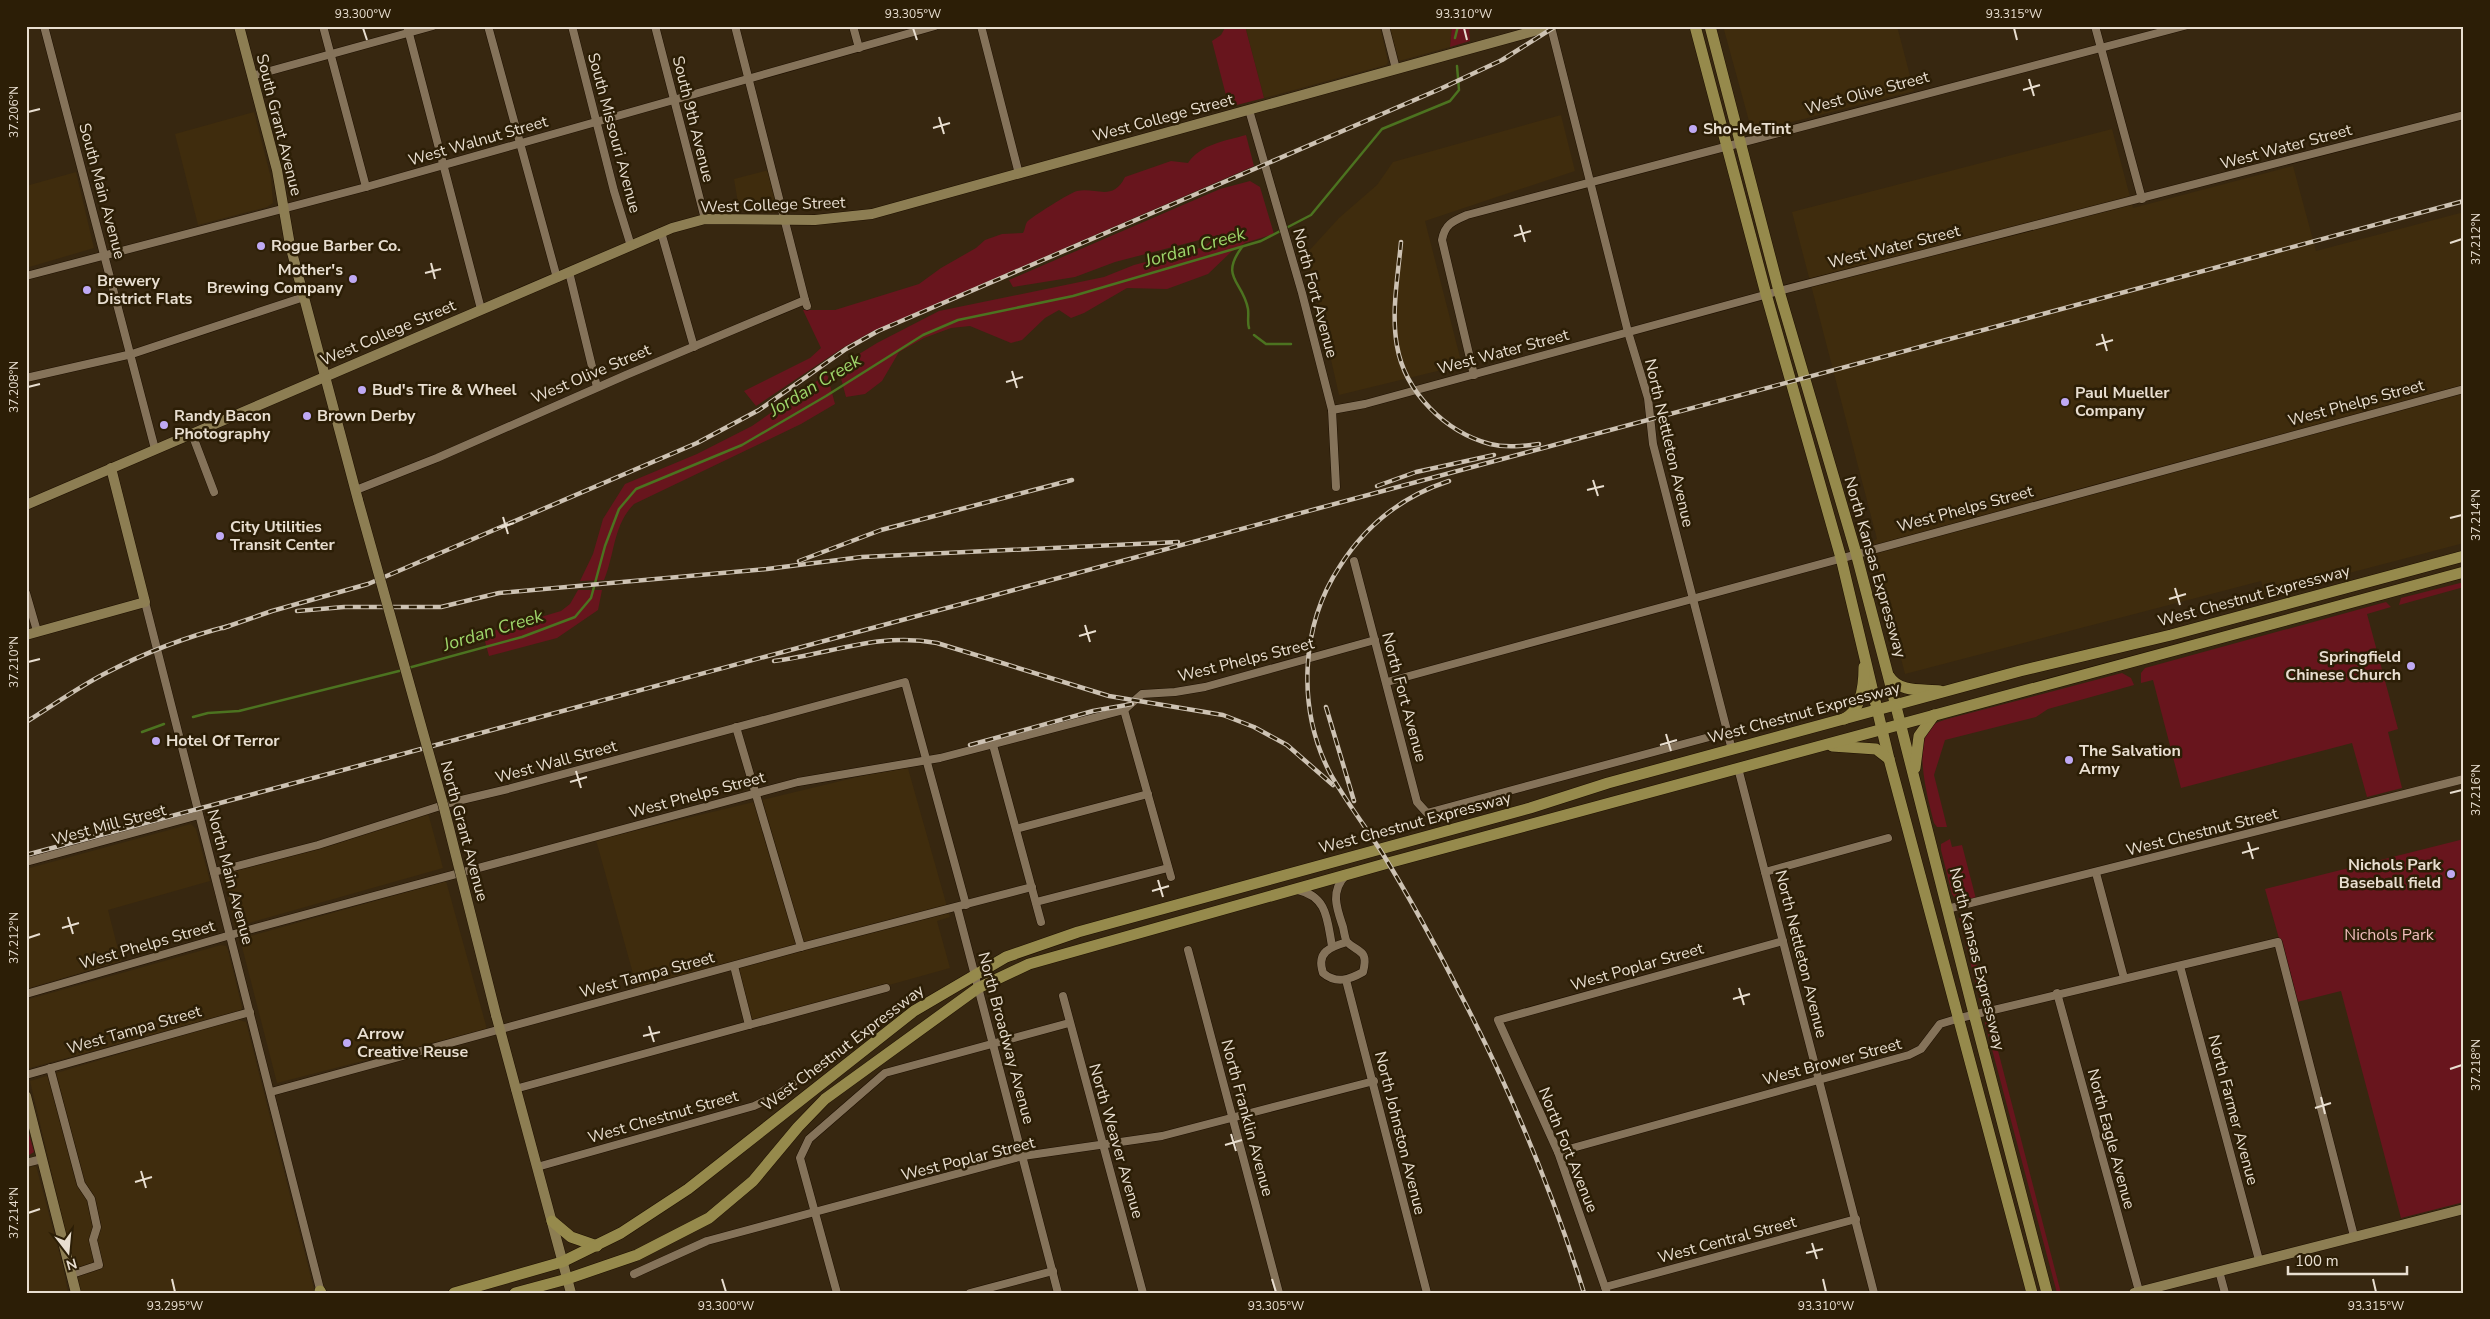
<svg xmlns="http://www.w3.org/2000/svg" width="2490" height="1319" viewBox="0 0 2490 1319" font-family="'Nunito Sans',sans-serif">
<rect width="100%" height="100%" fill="#372710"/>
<!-- built -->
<g fill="#3f2c0d">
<polygon points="1245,26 1380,26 1388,62 1386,65 1264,98"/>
<polygon points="1389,26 1452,26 1450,47 1399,61"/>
<polygon points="1723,26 1897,26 1914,91 1752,132"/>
<polygon points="254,112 271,178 273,203 267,207 198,225 175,134"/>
<polygon points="1561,115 1575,171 1425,221 1462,365 1339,395 1307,253 1339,218 1377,185 1393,162"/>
<polygon points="2112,129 2133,208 2293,166 2316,251 2464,212 2464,543 2265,595 2261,581 1905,674 1871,542 1877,539 1792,212"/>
<polygon points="769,170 778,205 776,212 769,213 765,210 739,209 734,179"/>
<polygon points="76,172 94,248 26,268 26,186"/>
<polygon points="907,765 950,917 937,921 950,968 753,1023 736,961 637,988 596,840"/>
<polygon points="428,813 443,868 235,927 223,874 332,845"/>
<polygon points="191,824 196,829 210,881 108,910 121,961 26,989 26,869"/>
<polygon points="446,881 487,1029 277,1083 240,939"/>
<polygon points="221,945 226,946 228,950 242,1007 241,1011 26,1069 26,1000"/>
<polygon points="236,1019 246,1022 315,1293 80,1293 30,1081"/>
<polygon points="36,1166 63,1266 68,1293 26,1293 26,1168"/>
</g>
<!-- green -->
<g fill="#68151d">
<polygon points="1226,26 1245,26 1264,98 1229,107 1212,41 1221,35"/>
<polygon points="1452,26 1469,26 1470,41 1450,47"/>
<path d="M1246 135 1254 166 871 332 844 347 756 406 744 391 810 358 821 348 803 310H835L919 284 941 268 976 248 985 240 1002 234 1023 233C1025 230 1025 225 1027 222 1030 218 1071 192 1077 191 1096 187 1113 202 1125 177L1171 161 1188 163C1201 144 1225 141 1246 135Z"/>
<polygon points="1250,181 1260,187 1274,234 1245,243 1231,252 1208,274 1167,289 1127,288 1084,313 1071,318 1059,310 1045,318 1022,340 1011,343 970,326 951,328 924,338 899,352 882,381 865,394 846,397 838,367 877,343 939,311 1104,277 1134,265 1204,247 1212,240 1207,238 1115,262 1075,277 1013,287 1009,280 1220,189"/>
<path d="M827 374 835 404 801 424 634 504C613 525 615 554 604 580L580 581 593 554 603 519 625 484 697 454 752 426Z"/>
<polygon points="2464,582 2464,587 2399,605 2401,598"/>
<polygon points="578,590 602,590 598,610 557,638 489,656 483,634 561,611 570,604"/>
<polygon points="2386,602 2391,607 2367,614 2398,729 2388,732 2402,788 2367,797 2352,743 2181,788 2153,680 2141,683 2141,673 2145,668"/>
<path d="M2122 673 2131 678 2134 685 2048 709 2036 717 1945 740 1934 775 1947 827H1937L1934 823C1929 802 1911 741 1933 725 1939 721 1948 719 1955 717Z"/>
<polygon points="1950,839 1952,847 1962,845 1976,899 1958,902 1952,894 1941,850 1941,844"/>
<polygon points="2464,839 2464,1202 2401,1218 2341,991 2297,1002 2265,889"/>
<polygon points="1963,912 1987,1006 1980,1001 1959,917 1959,914"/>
<polygon points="1989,1016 2061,1293 2057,1293 1985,1023"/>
<polygon points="26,1123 34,1152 26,1157"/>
</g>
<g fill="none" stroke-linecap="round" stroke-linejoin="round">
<!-- stream -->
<g stroke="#4c7320" stroke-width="2.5">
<polyline points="1455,38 1458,26"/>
<path d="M1242 247C1219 278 1243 281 1248 309 1249 316 1247 322 1249 328"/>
<polyline points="1254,335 1266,344 1291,344"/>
<polyline points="408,668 522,637 575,617 591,598 605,546 619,509 636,489 742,445 826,396 923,335 958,320 1073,296 1261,241 1311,215 1382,129 1450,101 1459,90 1457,66"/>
<polyline points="193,717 208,713 239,711 403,670"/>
<polyline points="142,732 164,724"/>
</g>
<defs>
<g id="street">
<polyline points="44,26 155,449"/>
<polyline points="323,26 366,187"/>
<polyline points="407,26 481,309"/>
<polyline points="488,26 557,278"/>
<polyline points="572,26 614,191 631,246"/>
<polyline points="655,26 705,219"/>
<polyline points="735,26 805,300"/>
<polyline points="853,26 859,48"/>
<polyline points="981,26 1019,174"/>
<polyline points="1385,26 1396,69"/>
<polyline points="2095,26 2142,199"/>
<polyline points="1551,27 1628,332 1648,398 1653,444 1732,750"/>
<polyline points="252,76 433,26"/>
<polyline points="1249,110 1302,293 1332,410 1336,487"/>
<polyline points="661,232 694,347"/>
<polyline points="569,272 597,387"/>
<polyline points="26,276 366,187 935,26"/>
<path d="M1474 375 1442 240C1445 224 1453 221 1467 215L2184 26"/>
<polyline points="26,378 132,354 304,297"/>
<polyline points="1332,410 1365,404 1779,291 2464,115"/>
<polyline points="192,434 214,492"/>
<polyline points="356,490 437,458 626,375 805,300 807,306"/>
<polyline points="1354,561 1417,802 1427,813 1728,732"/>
<polyline points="26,593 37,631"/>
<polyline points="145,602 321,1293"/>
<polyline points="1387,682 2464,389"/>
<polyline points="1124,710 1171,877"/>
<polyline points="736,727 801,947"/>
<polyline points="993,745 1041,922"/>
<polyline points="1738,768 1874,1293"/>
<polyline points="1016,829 1148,794"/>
<polyline points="26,862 199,815"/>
<polyline points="214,872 318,845 453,802 508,789 905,682 966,905"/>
<polyline points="1765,872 1888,838"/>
<polyline points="2096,873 2124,978"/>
<path d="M1345 876C1330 892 1337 909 1343 927 1344 931 1345 939 1347 942 1358 953 1369 949 1363 972 1349 980 1336 984 1323 973 1316 952 1330 947 1347 942"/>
<path d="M1298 890C1328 897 1327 920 1332 946"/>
<polyline points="1036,902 1168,868"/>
<polyline points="957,907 1058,1293"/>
<polyline points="1947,909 2464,779"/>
<polyline points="1188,950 1279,1293"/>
<polyline points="2180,966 2259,1260"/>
<polyline points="1346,980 1427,1293"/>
<polyline points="2057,993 2139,1291"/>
<polyline points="26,994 248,930 798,782 940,758 1124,710 1142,694 1175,692 1205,687 1375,640"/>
<polyline points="1063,996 1143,1293"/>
<polyline points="749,1025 886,988"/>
<polyline points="50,1068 81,1184 91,1199 97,1227 93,1240 99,1265 72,1274"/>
<polyline points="26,1075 250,1012"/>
<polyline points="515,1089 749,1025 734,966"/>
<polyline points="271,1092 801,947 1032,887"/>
<polyline points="1558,1152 1909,1055 1921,1049 1940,1024 1960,1018 2278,942 2354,1236"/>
<polyline points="26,1163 42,1159"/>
<polyline points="537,1167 754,1106 777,1095 793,1084"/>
<polyline points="2219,1271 2225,1293"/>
<polyline points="634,1274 707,1241 1023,1156 1162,1136 1374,1081"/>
<polyline points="1605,1287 1856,1219"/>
<polyline points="837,1293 800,1158 809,1139 885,1073 1069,1023"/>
<polyline points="970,1293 1053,1271"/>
<polyline points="1607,1293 1558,1152 1498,1020 1783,941"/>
</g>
<g id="secondary">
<polyline points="239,26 277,170 290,245 358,500"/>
<polyline points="26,505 672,228 705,219 815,220 872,214 1552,26"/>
<polyline points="26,635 145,602 111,468"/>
<polyline points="496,1015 571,1293"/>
<polyline points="26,1096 76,1293"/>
<polyline points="2134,1293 2464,1209"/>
</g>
<g id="primary">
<polyline points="1695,26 1766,294 1841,558 1889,759 2032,1293"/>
<polyline points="1710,26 1779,291 1856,553 1888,675 1974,1014 2047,1293"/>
<path d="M1889 676C1899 693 1923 689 1940 691"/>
<path d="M1844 719C1862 710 1864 684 1864 667"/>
<polyline points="1832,746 1876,749 1889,759"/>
<polyline points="1915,768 1919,736 1934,715"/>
<polyline points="552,1221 571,1237 597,1246"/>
<polyline points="320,1291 321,1293"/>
<polyline points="454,1293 562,1262 621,1233 688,1189 914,1011 1006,957 1078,932 1530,808 1608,783 2020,671 2171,635 2464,556"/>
<polyline points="515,1293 567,1279 637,1255 709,1218 753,1181 798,1127 825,1099 978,988 1029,964 1388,863 2464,572"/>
</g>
</defs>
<!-- street casing -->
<use href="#street" stroke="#1e1000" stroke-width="9"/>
<!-- secondary casing -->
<use href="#secondary" stroke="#1e1000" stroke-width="11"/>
<!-- primary casing -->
<use href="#primary" stroke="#1e1000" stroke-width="12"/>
<!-- street -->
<use href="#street" stroke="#85735a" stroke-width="8"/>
<!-- secondary -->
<use href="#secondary" stroke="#8d7e53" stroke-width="10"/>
<!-- primary -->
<use href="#primary" stroke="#968a4c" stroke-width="11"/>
<defs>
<g id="rail">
<path d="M1401 242C1398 276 1391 312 1397 346 1405 392 1445 432 1490 444 1506 448 1523 446 1539 444"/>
<path d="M1449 481C1403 496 1366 525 1340 566 1300 626 1297 709 1330 773 1346 802 1367 828 1384 856 1413 903 1439 952 1464 1001 1512 1094 1553 1193 1584 1293"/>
<polyline points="1377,486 1416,472 1494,455"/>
<polyline points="799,561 881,530 1072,480"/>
<polyline points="297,611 344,607 441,607 499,593 767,569 862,557 1178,542"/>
<polyline points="223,628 272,611 368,584 697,443 759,410 846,349 878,331 1440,89 1502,60 1556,26"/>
<path d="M774 661C831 654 878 632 937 643L1109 696 1223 715 1254 727 1287 745 1333 785"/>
<polyline points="1326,707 1354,801"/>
<path d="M26 722C52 706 77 688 104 674 144 653 185 637 229 626"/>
<polyline points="970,745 1093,711 1132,704"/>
<polyline points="26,855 2464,201"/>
</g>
</defs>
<!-- rail casing -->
<use href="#rail" stroke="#cdc2b3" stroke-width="4.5"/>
<!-- rail -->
<use href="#rail" stroke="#2c1e06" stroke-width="2.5" stroke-dasharray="8" stroke-linecap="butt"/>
<defs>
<polyline id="secondary-bridge" points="358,500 443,804 496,1015"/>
</defs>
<!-- secondary-bridge casing -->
<use href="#secondary-bridge" stroke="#1e1000" stroke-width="11" stroke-linecap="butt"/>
<!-- secondary-bridge -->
<use href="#secondary-bridge" stroke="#8d7e53" stroke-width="10"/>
</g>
<!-- ticks -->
<path fill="none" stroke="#e8ded0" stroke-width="2" d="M363 28 367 40M913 28 917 40M1464 28 1467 40M2014 28 2017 40M2029 79 2034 96M2023 90 2040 85M28 112 40 109M939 117 944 134M933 128 950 123M1520 225 1525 242M1514 236 1531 231M2450 243 2462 239M431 263 435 279M425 273 441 269M2102 334 2107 351M2096 345 2113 340M1012 371 1017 388M1006 382 1023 377M28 387 40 384M1593 480 1598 496M1587 490 1604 486M503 517 508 534M2450 518 2462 515M497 528 514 523M2175 588 2180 605M2169 599 2186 594M1085 625 1090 642M1079 636 1096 631M28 662 40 659M1666 734 1671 751M1660 745 1677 740M576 771 581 788M570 782 587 777M2450 793 2462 790M2248 842 2253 859M2242 853 2259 848M1158 880 1163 897M1152 891 1169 886M68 917 73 934M62 928 79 923M28 938 40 934M1739 988 1744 1005M1733 999 1750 994M649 1026 654 1042M643 1036 660 1032M2450 1069 2462 1065M2321 1097 2325 1114M2315 1108 2331 1103M1231 1134 1236 1151M1225 1145 1242 1140M141 1171 146 1188M135 1182 152 1177M28 1213 40 1209M1812 1243 1817 1259M1806 1253 1823 1249M172 1279 175 1292M722 1279 726 1292M1272 1279 1276 1292M1823 1279 1826 1292M2373 1279 2376 1292"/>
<!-- markers -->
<g fill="#bfa9f4" stroke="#2c1e06" stroke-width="2">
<circle cx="1693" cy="129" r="5"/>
<circle cx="261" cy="246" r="5"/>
<circle cx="353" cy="279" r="5"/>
<circle cx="87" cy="290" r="5"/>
<circle cx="362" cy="390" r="5"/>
<circle cx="2065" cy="402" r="5"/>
<circle cx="307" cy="416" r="5"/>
<circle cx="164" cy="425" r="5"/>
<circle cx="220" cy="536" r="5"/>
<circle cx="2411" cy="666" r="5"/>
<circle cx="156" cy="741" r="5"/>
<circle cx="2069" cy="760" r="5"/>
<circle cx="2451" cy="874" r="5"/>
<circle cx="347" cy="1043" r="5"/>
</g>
<g text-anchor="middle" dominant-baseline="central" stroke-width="5" stroke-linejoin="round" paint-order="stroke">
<!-- street labels -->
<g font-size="16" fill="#e8ded0" stroke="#2c1e06">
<text transform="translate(1867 93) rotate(-15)">West Olive Street</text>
<text transform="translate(1163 118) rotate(-15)">West College Street</text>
<text transform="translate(693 119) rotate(76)">South 9th Avenue</text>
<text transform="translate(279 125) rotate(76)">South Grant Avenue</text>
<text transform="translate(614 133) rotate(75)">South Missouri Avenue</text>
<text transform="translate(478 141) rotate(-16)">West Walnut Street</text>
<text transform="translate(2286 147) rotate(-15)">West Water Street</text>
<text transform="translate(102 191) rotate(75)">South Main Avenue</text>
<text transform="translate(773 205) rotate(-2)">West College Street</text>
<text transform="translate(1894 247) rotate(-14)">West Water Street</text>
<text transform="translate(1315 293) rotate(75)">North Fort Avenue</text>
<text transform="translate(388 333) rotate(-23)">West College Street</text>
<text transform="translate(1503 352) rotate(-15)">West Water Street</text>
<text transform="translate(591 374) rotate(-23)">West Olive Street</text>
<text transform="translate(2356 403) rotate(-15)">West Phelps Street</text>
<text transform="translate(1669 443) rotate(77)">North Nettleton Avenue</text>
<text transform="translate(1965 509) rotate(-15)">West Phelps Street</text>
<text transform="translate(1875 567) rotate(74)">North Kansas Expressway</text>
<text transform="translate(2254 596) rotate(-15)">West Chestnut Expressway</text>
<text transform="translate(1246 660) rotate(-14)">West Phelps Street</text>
<text transform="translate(1404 697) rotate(75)">North Fort Avenue</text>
<text transform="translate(1804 713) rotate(-15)">West Chestnut Expressway</text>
<text transform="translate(556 762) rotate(-15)">West Wall Street</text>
<text transform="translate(697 795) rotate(-15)">West Phelps Street</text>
<text transform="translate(1415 823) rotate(-15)">West Chestnut Expressway</text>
<text transform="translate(109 825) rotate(-15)">West Mill Street</text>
<text transform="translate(464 831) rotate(75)">North Grant Avenue</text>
<text transform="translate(2202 832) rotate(-14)">West Chestnut Street</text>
<text transform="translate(230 877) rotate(75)">North Main Avenue</text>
<text transform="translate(147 945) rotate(-16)">West Phelps Street</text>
<text transform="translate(1801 954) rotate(76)">North Nettleton Avenue</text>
<text transform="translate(1977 959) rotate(76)">North Kansas Expressway</text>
<text transform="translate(1637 967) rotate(-16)">West Poplar Street</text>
<text transform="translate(647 975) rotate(-15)">West Tampa Street</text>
<text transform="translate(134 1030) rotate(-16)">West Tampa Street</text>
<text transform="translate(1006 1038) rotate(75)">North Broadway Avenue</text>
<text transform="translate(843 1048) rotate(-37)">West Chestnut Expressway</text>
<text transform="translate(1832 1062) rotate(-15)">West Brower Street</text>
<text transform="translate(2233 1110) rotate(75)">North Farmer Avenue</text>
<text transform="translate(663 1117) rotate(-16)">West Chestnut Street</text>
<text transform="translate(1247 1118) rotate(75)">North Franklin Avenue</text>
<text transform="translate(1400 1133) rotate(76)">North Johnston Avenue</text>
<text transform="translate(2111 1139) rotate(75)">North Eagle Avenue</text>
<text transform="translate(1116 1141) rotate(74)">North Weaver Avenue</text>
<text transform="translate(1568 1150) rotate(68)">North Fort Avenue</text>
<text transform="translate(968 1159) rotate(-14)">West Poplar Street</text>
<text transform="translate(1727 1240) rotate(-15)">West Central Street</text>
</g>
<!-- poi labels -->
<g font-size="16" font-weight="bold" fill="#e8ded0" stroke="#2c1e06" text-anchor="start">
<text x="1703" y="129">Sho-MeTint</text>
<text x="271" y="246">Rogue Barber Co.</text>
<text x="343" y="270" text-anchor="end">Mother's<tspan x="343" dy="18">Brewing Company</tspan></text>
<text x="97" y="281">Brewery<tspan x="97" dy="18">District Flats</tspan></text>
<text x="372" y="390">Bud's Tire &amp; Wheel</text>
<text x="2075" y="393">Paul Mueller<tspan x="2075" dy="18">Company</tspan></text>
<text x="174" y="416">Randy Bacon<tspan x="174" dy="18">Photography</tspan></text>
<text x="317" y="416">Brown Derby</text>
<text x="230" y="527">City Utilities<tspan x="230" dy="18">Transit Center</tspan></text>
<text x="2401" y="657" text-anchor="end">Springfield<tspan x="2401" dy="18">Chinese Church</tspan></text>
<text x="166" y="741">Hotel Of Terror</text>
<text x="2079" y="751">The Salvation<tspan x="2079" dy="18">Army</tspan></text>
<text x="2441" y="865" text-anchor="end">Nichols Park<tspan x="2441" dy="18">Baseball field</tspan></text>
<text x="357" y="1034">Arrow<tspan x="357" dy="18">Creative Reuse</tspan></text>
</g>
<!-- park labels -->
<g font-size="16" fill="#f3bfbe" stroke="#2c1e06">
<text x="2389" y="935">Nichols Park</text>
</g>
<!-- water labels -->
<g font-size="18" font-style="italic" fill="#9ed56a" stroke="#2c1e06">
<text transform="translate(1195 247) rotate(-16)">Jordan Creek</text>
<text transform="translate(815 385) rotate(-31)">Jordan Creek</text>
<text transform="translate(493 630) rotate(-17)">Jordan Creek</text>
</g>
</g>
<!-- border -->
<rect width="2490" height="1319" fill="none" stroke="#2c1e06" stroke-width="55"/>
<!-- north arrow -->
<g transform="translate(68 1252) rotate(164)" stroke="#2c1e06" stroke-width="4" paint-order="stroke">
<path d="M0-4L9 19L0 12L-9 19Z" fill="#e8ded0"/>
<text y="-8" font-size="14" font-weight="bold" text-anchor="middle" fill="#e8ded0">N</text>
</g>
<!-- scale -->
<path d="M2288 1266v8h119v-8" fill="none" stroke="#e8ded0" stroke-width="2.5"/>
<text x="2295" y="1266" font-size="15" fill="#e8ded0" stroke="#2c1e06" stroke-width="4" paint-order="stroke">100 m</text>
<rect x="28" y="28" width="2434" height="1264" fill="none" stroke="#e8ded0" stroke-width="2"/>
<g font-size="12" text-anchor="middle" fill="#e8ded0">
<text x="363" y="18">93.300°W</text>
<text x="913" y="18">93.305°W</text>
<text x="1464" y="18">93.310°W</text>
<text x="2014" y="18">93.315°W</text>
<text transform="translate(14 112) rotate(-90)" y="4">37.206°N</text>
<text transform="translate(2476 239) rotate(-90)" y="4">37.212°N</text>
<text transform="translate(14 387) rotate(-90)" y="4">37.208°N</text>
<text transform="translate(2476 515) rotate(-90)" y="4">37.214°N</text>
<text transform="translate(14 662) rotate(-90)" y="4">37.210°N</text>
<text transform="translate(2476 790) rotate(-90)" y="4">37.216°N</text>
<text transform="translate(14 938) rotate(-90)" y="4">37.212°N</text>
<text transform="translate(2476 1065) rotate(-90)" y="4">37.218°N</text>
<text transform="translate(14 1213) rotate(-90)" y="4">37.214°N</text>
<text x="175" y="1310">93.295°W</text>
<text x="726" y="1310">93.300°W</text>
<text x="1276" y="1310">93.305°W</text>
<text x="1826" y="1310">93.310°W</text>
<text x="2376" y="1310">93.315°W</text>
</g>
</svg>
